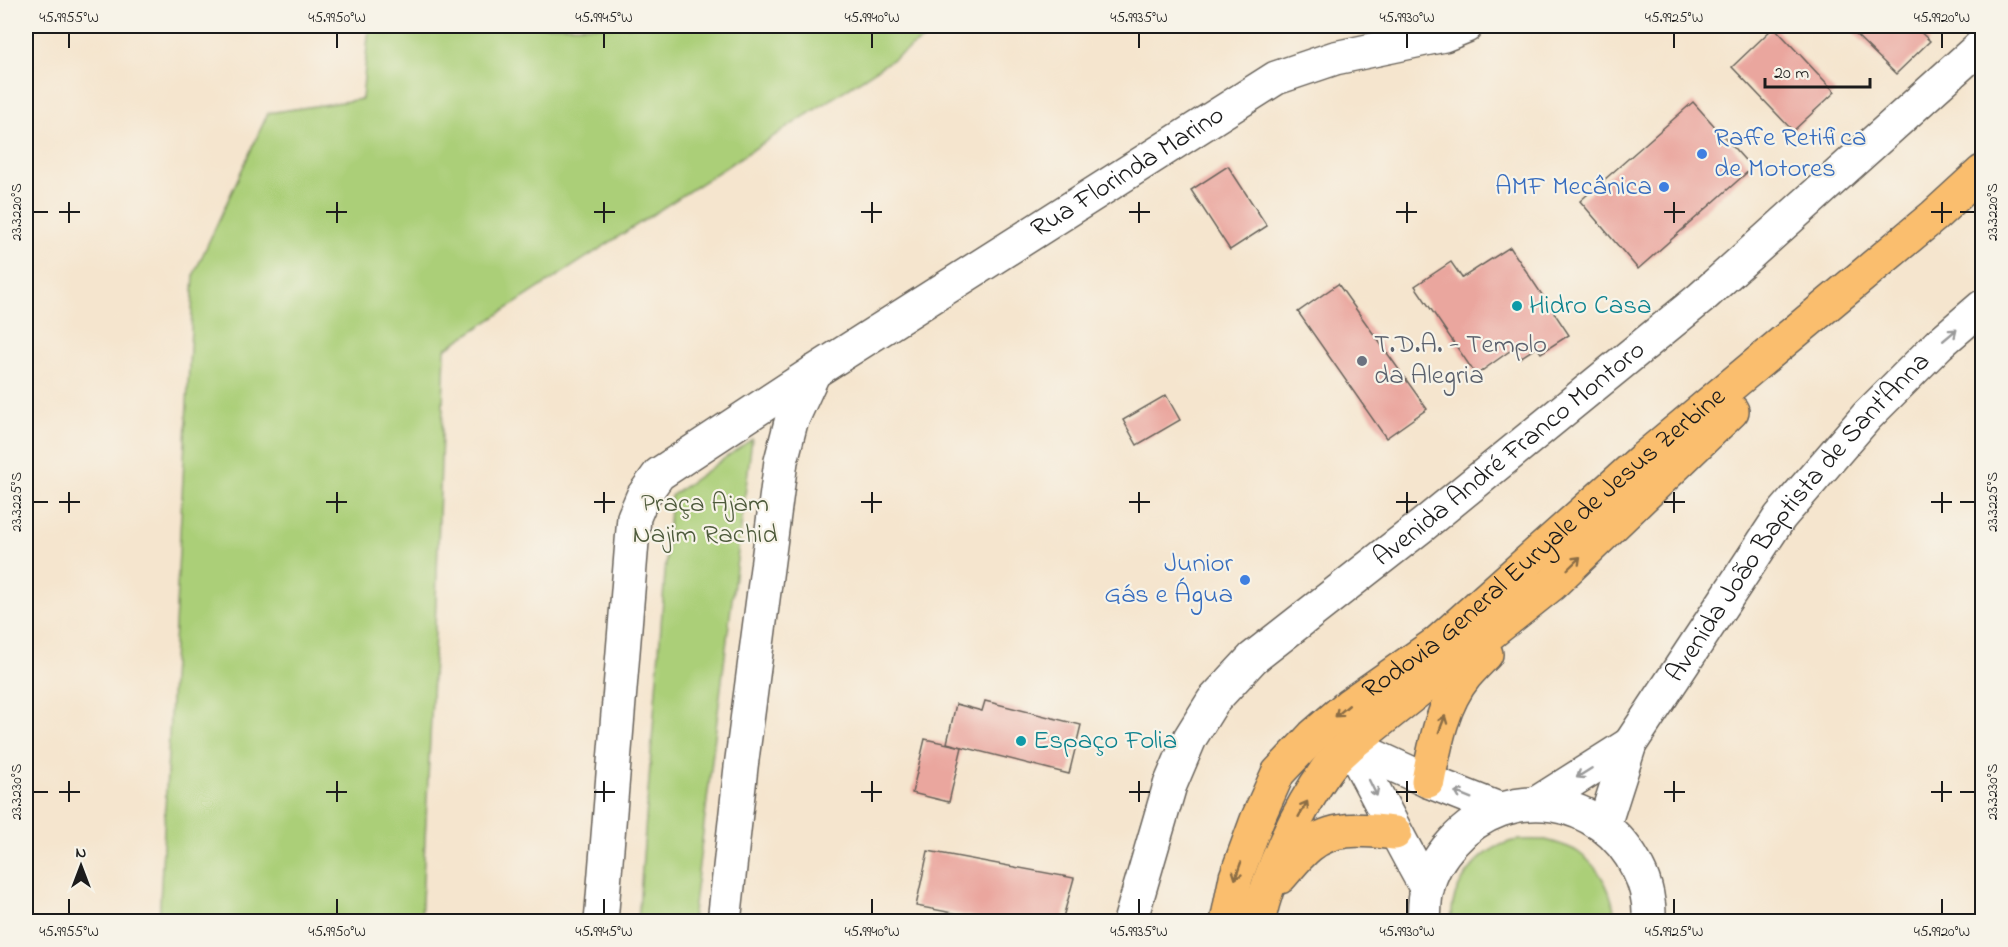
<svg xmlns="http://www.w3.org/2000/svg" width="2008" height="947" viewBox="0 0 2008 947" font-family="'Indie Flower',sans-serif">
<rect width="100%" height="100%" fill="#f7f3e8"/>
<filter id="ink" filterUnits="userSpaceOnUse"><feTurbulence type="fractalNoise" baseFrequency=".0167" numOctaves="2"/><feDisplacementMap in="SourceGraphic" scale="12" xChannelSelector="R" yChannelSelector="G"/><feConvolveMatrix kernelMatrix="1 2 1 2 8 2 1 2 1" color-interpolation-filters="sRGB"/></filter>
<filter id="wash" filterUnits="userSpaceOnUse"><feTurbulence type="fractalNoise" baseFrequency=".008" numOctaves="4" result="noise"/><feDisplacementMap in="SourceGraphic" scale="24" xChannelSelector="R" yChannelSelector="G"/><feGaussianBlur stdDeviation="1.35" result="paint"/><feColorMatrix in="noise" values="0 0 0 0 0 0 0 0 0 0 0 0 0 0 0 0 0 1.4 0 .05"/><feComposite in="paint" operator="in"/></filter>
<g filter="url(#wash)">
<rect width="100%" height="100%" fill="#f5e5ce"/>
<!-- green -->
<g fill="#abcf78" stroke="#64764a" stroke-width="1.5">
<polygon points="369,26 944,26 445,349 434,657 421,921 159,921 194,274 268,113 362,99"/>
<polygon points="752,439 692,921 638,921 671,496"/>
<path d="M1546 840C1556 843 1569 846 1578 852 1601 868 1614 894 1615 921H1452C1449 887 1479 849 1513 841 1523 839 1536 840 1546 840Z"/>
</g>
<g id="blocks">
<!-- building -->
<g fill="#eaa69e">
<polygon points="1847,26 1914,26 1930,41 1896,74"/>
<polygon points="1774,27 1835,92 1793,131 1732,67"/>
<polygon points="1693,102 1752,168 1638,269 1580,201"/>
<polygon points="1228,166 1267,226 1230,250 1191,190"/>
<polygon points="1510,247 1569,335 1541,353 1537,347 1520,358 1514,348 1476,375 1415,286 1451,262 1462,278"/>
<polygon points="1338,284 1427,409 1386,438 1298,312"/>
<polygon points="1166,395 1180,420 1137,445 1123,420"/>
<polygon points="985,701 1081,725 1069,774 947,743 956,704 982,711"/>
<polygon points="925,739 962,747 949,802 912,793"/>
<polygon points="928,851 1074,878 1062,921 995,921 916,906"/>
</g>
</g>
</g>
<g filter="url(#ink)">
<use href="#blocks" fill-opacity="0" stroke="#68625a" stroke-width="1.5"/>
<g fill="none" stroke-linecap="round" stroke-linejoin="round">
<defs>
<g id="minor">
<path d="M1350 745C1376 792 1400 842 1427 889"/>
<polyline points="1350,745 1428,781 1499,809"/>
<polyline points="1537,803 1630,744"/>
<path id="s1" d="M1604 825 1630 744 1780 517 1867 416 1939 344 1982 307"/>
<path id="s2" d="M601 922 634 517 643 496 659 474 814 372 1276 78 1335 58 1444 35 1466 26"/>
<polyline points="724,922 741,767 781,461 791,422 814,372"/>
<path id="s3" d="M1130 922 1170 785 1190 738 1213 701 1253 658 1423 525 1701 298 1982 45"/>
<path d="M1424 922C1425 911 1424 900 1427 890 1430 872 1441 855 1453 842 1508 781 1602 795 1638 869 1646 884 1650 904 1649 922"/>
</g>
<g id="major">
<path d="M1428 781C1435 745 1442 704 1466 675 1472 668 1479 661 1486 654"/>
<path d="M1280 877C1289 867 1298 855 1309 846 1334 825 1365 830 1395 833"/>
<path id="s4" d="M1227 922 1236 877 1257 820 1278 773 1313 736 1349 705 1437 643 1644 458 1934 216 1982 172"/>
<path d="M1258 922C1269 871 1297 811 1327 769 1333 760 1342 753 1350 745L1551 585 1732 411"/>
</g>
</defs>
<!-- minor casing -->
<use href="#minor" stroke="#68625a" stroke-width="36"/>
<!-- major casing -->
<use href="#major" stroke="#68625a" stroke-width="36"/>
<!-- minor -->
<use href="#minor" stroke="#fff" stroke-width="33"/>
<!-- major -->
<use href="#major" stroke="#fabe6e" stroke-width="33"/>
</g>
<!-- one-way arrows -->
<defs><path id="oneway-shaft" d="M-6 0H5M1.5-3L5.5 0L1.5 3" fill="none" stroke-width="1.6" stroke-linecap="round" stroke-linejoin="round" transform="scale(1.5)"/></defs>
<g stroke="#999">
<use href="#oneway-shaft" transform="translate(1950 335) rotate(-40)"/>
<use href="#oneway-shaft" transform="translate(1584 773) rotate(148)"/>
<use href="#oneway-shaft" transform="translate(1373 788) rotate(64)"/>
<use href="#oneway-shaft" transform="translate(1463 795) rotate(-158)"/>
</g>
<g stroke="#8b6d45">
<use href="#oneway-shaft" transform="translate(1574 563) rotate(-44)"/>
<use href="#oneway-shaft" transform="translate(1342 711) rotate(140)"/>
<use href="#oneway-shaft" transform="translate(1442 724) rotate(-69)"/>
<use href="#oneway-shaft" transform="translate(1303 809) rotate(-60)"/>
<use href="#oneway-shaft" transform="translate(1238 871) rotate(109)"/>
</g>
</g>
<!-- ticks -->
<path fill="none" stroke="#1c1c1c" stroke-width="2" d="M69 33V48M337 33V48M604 33V48M872 33V48M1139 33V48M1407 33V48M1674 33V48M1942 33V48M69 202V223M337 202V223M604 202V223M872 202V223M1139 202V223M1407 202V223M1674 202V223M1942 202V223M33 212H48M59 212H80M326 212H347M594 212H615M861 212H882M1129 212H1150M1396 212H1417M1664 212H1685M1931 212H1952M1960 212H1975M69 492V513M337 492V513M604 492V513M872 492V513M1139 492V513M1407 492V513M1674 492V513M1942 492V513M33 502H48M59 502H80M326 502H347M594 502H615M861 502H882M1129 502H1150M1396 502H1417M1664 502H1685M1931 502H1952M1960 502H1975M69 781V802M337 781V802M604 781V802M872 781V802M1139 781V802M1407 781V802M1674 781V802M1942 781V802M33 792H48M59 792H80M326 792H347M594 792H615M861 792H882M1129 792H1150M1396 792H1417M1664 792H1685M1931 792H1952M1960 792H1975M69 899V914M337 899V914M604 899V914M872 899V914M1139 899V914M1407 899V914M1674 899V914M1942 899V914"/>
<!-- markers -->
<g fill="#3f7fe0" stroke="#f7f3e8" stroke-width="2">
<circle cx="1702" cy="154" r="6"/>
<circle cx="1664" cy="187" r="6"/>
<circle cx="1245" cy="580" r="6"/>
</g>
<g fill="#0f9aa8" stroke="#f7f3e8" stroke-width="2">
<circle cx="1517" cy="306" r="6"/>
<circle cx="1021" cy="741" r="6"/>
</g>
<circle fill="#6b7280" stroke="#f7f3e8" stroke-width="2" cx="1362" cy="361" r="6"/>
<g text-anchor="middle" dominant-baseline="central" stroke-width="4.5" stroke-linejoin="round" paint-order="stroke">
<!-- shop labels -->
<g font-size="27" fill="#366cbe" stroke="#f7f3e8" text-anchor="end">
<text x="1714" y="138" text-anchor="start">Raffe Retifica<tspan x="1714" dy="31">de Motores</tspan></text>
<text x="1652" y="187">AMF Mecânica</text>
<text x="1233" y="564">Junior<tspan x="1233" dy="31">Gás e Água</tspan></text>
</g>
<!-- street labels -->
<g font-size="27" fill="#1c1c1c" stroke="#f7f3e8">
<text stroke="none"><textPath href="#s2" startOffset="1014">Rua Florinda Marino</textPath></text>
<text stroke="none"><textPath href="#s3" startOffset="624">Avenida André Franco Montoro</textPath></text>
<text stroke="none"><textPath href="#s1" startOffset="368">Avenida João Baptista de Sant'Anna</textPath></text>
<text stroke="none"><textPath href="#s4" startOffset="510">Rodovia General Euryale de Jesus Zerbine</textPath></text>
</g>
<!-- culture labels -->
<g font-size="27" fill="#0d838f" stroke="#f7f3e8" text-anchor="start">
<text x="1529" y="306">Hidro Casa</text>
<text x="1033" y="741">Espaço Folia</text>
</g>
<!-- worship labels -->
<g font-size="27" fill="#5b616d" stroke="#f7f3e8" text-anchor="start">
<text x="1374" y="345">T.D.A. - Templo<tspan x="1374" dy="31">da Alegria</tspan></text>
</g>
<!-- park labels -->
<g font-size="27" fill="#4e5b3c" stroke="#f7f3e8">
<text x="705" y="504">Praça Ajam<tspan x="705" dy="31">Najim Rachid</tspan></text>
</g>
</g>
<!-- margin -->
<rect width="2008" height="947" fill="none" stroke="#f7f3e8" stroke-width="66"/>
<!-- north arrow -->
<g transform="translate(81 866)" stroke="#f7f3e8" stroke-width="4.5" paint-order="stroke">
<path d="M0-4.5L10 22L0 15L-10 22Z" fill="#1c1c1c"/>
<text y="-9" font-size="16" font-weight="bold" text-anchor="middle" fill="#1c1c1c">N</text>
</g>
<!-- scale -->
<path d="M1765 78v9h105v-9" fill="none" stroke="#1c1c1c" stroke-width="3"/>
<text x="1774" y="78" font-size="18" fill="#1c1c1c" stroke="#f7f3e8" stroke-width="4.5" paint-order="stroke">20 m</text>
<rect x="33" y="33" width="1942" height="881" fill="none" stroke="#1c1c1c" stroke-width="2"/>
<g font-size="15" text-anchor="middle" fill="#1c1c1c">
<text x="69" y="22">45.9955°W</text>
<text x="337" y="22">45.9950°W</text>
<text x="604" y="22">45.9945°W</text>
<text x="872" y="22">45.9940°W</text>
<text x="1139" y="22">45.9935°W</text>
<text x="1407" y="22">45.9930°W</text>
<text x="1674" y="22">45.9925°W</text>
<text x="1942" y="22">45.9920°W</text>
<text transform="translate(16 212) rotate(-90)" y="5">23.3220°S</text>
<text transform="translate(1992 212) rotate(-90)" y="5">23.3220°S</text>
<text transform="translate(16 502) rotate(-90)" y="5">23.3225°S</text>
<text transform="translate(1992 502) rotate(-90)" y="5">23.3225°S</text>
<text transform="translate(16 792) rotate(-90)" y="5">23.3230°S</text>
<text transform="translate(1992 792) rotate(-90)" y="5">23.3230°S</text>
<text x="69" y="936">45.9955°W</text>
<text x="337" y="936">45.9950°W</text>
<text x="604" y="936">45.9945°W</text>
<text x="872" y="936">45.9940°W</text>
<text x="1139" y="936">45.9935°W</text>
<text x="1407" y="936">45.9930°W</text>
<text x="1674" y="936">45.9925°W</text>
<text x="1942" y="936">45.9920°W</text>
</g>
</svg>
